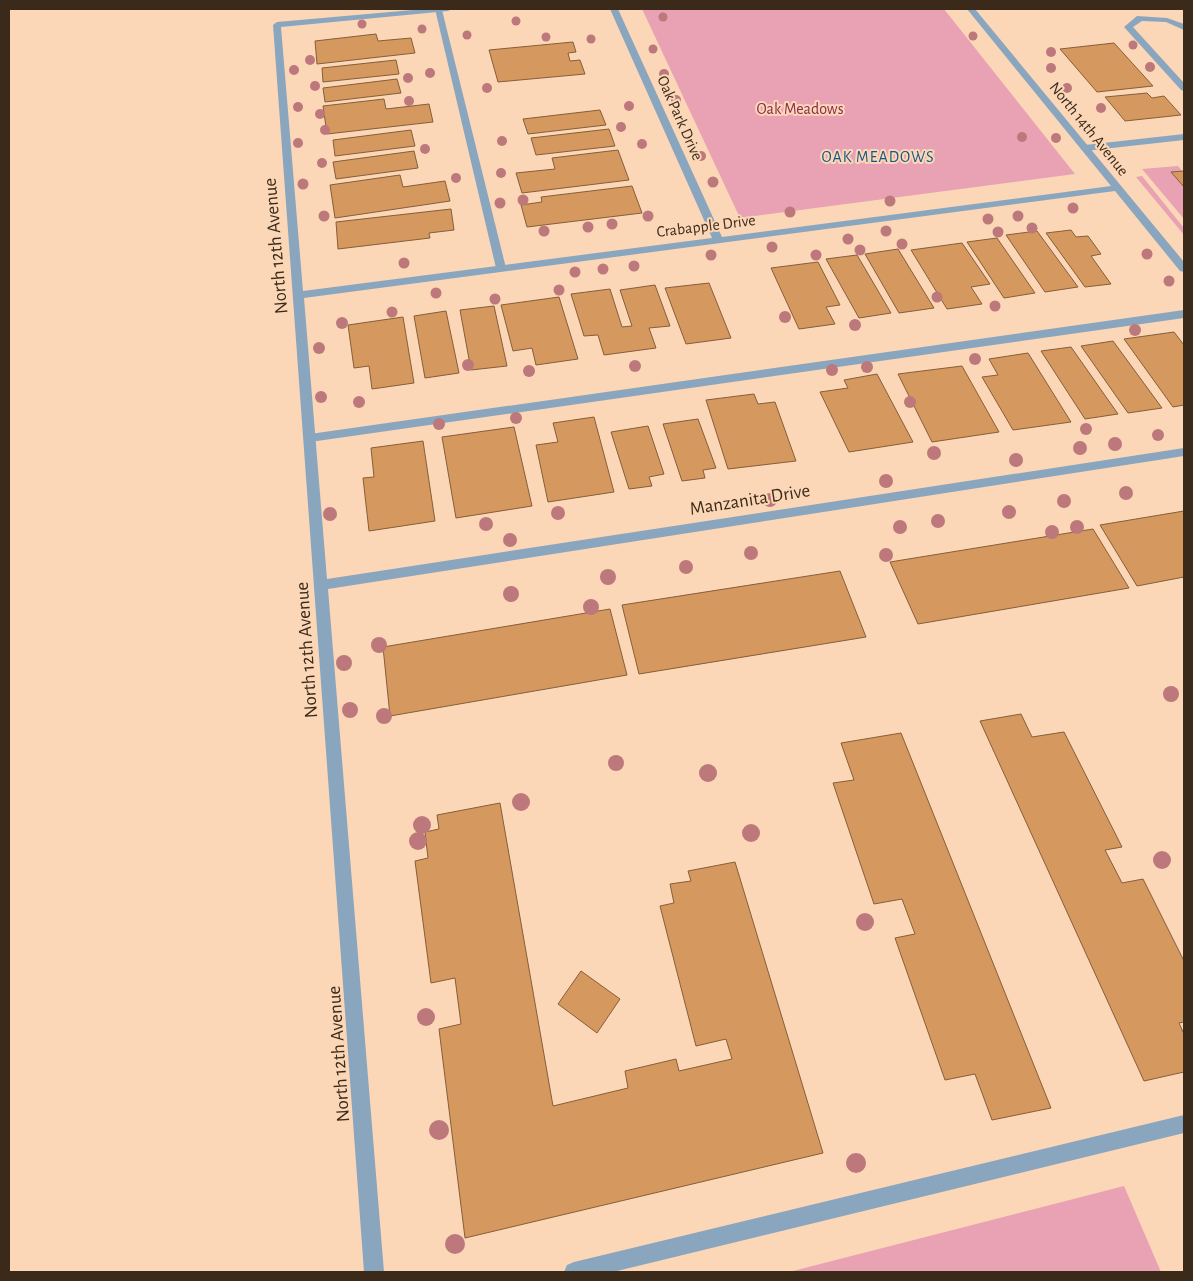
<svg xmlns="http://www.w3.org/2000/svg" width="1193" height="1281" viewBox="0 0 1193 1281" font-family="'Alegreya Sans',sans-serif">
<rect width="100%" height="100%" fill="#fbd7b7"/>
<!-- green -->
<g fill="#e9a2b3">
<polygon points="642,9 944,9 1075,174 740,218"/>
<polygon points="1178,166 1183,172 1178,173 1184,181 1184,219 1142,169"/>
<polygon points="1142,176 1184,228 1184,235 1136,177"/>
<polygon points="1124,1186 1161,1272 789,1272"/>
</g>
<!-- building -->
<g fill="#d5985f" stroke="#865e39">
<polygon points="376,34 378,41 411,38 415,53 317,64 315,41"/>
<polygon points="573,42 576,52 568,53 570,61 580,60 585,74 498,82 489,50"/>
<polygon points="1114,43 1153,86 1097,92 1060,49"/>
<polygon points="396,60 399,74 323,82 322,68"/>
<polygon points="397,79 401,93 325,102 323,88"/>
<polygon points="1147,93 1152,98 1164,96 1181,115 1125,121 1105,97"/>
<polygon points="384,99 386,109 429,104 433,122 327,134 323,106"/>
<polygon points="600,110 606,125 528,134 523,119"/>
<polygon points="609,129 615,146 536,155 531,138"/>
<polygon points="411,130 415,146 335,156 333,140"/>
<polygon points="618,150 629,180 522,193 516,173 555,169 552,158"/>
<polygon points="414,151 418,168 336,179 333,162"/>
<polygon points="1184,171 1184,187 1171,172"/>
<polygon points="400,175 403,187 445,181 450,201 335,218 330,185"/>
<polygon points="632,186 642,213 527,227 521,205 542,202 541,197"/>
<polygon points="451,209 454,230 429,233 430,238 338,249 336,222"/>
<polygon points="1071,230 1076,237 1088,236 1101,254 1091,256 1111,284 1085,287 1046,233"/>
<polygon points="1037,231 1078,287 1045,292 1006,235"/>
<polygon points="997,238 1035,293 1004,298 967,242"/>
<polygon points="962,243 990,284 971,287 982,304 947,309 911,250"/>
<polygon points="898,249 934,308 899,313 865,254"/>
<polygon points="857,255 891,313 859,318 826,259"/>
<polygon points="818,262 840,305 826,307 835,324 799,329 771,268"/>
<polygon points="709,283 731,338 686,344 665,288"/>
<polygon points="655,285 670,326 649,328 656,348 604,355 598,335 584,336 571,294 610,289 622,327 632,326 620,290"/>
<polygon points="559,297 578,359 536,365 532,348 513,351 501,305"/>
<polygon points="494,306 507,366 471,370 460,310"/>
<polygon points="446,311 459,373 425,378 414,316"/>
<polygon points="403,317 414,383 372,389 369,366 354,368 348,325"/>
<polygon points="1174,332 1184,345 1184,405 1173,407 1124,339"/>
<polygon points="1113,341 1162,408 1128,413 1081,346"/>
<polygon points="1071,347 1118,414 1085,419 1041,351"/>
<polygon points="1028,353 1071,422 1013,430 982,377 998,375 989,359"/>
<polygon points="962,366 999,432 932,442 898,374"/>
<polygon points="877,374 913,442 849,452 820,392 848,388 844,380"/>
<polygon points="754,394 758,404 775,402 796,461 728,469 706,400"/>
<polygon points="594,417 614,492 548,502 536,445 558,442 553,423"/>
<polygon points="698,419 716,468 703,470 705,478 682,481 663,424"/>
<polygon points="648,426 664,474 649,477 652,486 629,489 611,432"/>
<polygon points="514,427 532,506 456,518 442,437"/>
<polygon points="423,441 435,521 369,531 363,478 374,477 371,448"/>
<polygon points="1184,511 1184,577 1137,586 1100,525"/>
<polygon points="1093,529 1129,588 918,624 890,562"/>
<polygon points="840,571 866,637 639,674 622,605"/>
<polygon points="610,609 627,675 390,716 383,647"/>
<polygon points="1021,714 1032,737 1064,732 1122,847 1105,850 1122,883 1143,879 1184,961 1184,1022 1179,1023 1184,1034 1184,1072 1144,1081 980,721"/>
<polygon points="901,733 1051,1108 992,1120 975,1074 945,1080 895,938 915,934 902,899 874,904 833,783 854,780 841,743"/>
<polygon points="500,803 553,1106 628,1088 625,1071 676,1059 679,1071 732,1059 726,1039 696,1046 660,906 674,903 670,884 691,881 688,871 735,862 823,1153 465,1238 439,1029 461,1024 455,978 431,983 415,861 428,858 425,832 439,829 437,815"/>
<polygon points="581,971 620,999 597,1033 558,1004"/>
</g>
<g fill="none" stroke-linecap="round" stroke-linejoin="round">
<!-- service -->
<g fill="#8aa6be" fill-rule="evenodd">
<polygon points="435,9 442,10 506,268 501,271 496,268"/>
<polygon points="1137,16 1167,18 1184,24 1184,30 1166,22 1142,21 1133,27 1184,83 1184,91 1181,90 1124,27"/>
<polygon points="1184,134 1184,140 1085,151 1080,148 1085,145"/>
<polygon points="1184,310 1184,318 310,442 304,438 310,434"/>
<polygon points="1184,1115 1184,1133 613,1272 564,1272 567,1265 574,1262"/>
</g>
<!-- minor -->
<polygon fill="#8aa6be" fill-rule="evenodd" points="424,9 452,9 448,11 281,27 303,291 712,238 610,9 618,9 722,237 1111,186 967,9 975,9 1184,262 1184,272 1180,271 1115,191 304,298 327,579 1184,448 1184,456 328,589 384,1272 364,1272 273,25 277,22"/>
</g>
<!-- trees -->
<g fill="#bd787c">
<circle cx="663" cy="17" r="4.5"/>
<circle cx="516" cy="21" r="4.5"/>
<circle cx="362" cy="24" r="4.5"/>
<circle cx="422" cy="29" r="4.5"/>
<circle cx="467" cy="35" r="4.5"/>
<circle cx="973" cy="36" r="4.5"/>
<circle cx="546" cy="37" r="4.5"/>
<circle cx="591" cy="39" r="4.5"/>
<circle cx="1133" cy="45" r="4.5"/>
<circle cx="653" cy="49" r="4.5"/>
<circle cx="1051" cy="52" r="5"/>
<circle cx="310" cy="60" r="5"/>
<circle cx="1150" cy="67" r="5"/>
<circle cx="1051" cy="68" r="5"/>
<circle cx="294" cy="70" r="5"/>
<circle cx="430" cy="73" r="5"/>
<circle cx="664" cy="74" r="5"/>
<circle cx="408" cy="78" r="5"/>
<circle cx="315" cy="86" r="5"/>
<circle cx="487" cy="88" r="5"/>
<circle cx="1067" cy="88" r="5"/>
<circle cx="676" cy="100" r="5"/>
<circle cx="409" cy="101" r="5"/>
<circle cx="629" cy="106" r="5"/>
<circle cx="298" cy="107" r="5"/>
<circle cx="1101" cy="108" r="5"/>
<circle cx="320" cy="114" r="5"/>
<circle cx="621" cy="127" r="5"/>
<circle cx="325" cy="130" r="5"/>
<circle cx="1022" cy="137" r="5"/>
<circle cx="1056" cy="138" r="5"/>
<circle cx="502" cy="141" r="5"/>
<circle cx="298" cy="143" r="5"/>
<circle cx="642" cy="144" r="5"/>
<circle cx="425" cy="149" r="5"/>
<circle cx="701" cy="156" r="5"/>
<circle cx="322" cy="163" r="5"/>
<circle cx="501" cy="173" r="5"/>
<circle cx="456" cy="178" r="5"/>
<circle cx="713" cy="182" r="5.5"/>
<circle cx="303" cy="184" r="5.5"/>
<circle cx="523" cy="200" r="5.5"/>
<circle cx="890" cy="201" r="5.5"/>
<circle cx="500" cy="203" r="5.5"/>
<circle cx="1073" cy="208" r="5.5"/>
<circle cx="790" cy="212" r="5.5"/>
<circle cx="324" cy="216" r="5.5"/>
<circle cx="648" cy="216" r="5.5"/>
<circle cx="1018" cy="216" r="5.5"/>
<circle cx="988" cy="219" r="5.5"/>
<circle cx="612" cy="224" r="5.5"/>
<circle cx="588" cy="227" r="5.5"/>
<circle cx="1032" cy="228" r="5.5"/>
<circle cx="544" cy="231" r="5.5"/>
<circle cx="886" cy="231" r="5.5"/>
<circle cx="998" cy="232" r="5.5"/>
<circle cx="848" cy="239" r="5.5"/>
<circle cx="902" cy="244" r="5.5"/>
<circle cx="772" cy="247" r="5.5"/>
<circle cx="860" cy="250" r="5.5"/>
<circle cx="1147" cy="254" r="5.5"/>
<circle cx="711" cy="255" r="5.5"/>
<circle cx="816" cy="255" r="5.5"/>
<circle cx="404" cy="263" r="5.5"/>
<circle cx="634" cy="266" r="5.5"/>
<circle cx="603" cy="269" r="5.5"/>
<circle cx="575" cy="272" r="5.5"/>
<circle cx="1169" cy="281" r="5.5"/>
<circle cx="559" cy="290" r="5.5"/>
<circle cx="436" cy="293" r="5.5"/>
<circle cx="937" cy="297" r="5.5"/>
<circle cx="495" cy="299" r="5.5"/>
<circle cx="995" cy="306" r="5.5"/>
<circle cx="392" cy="312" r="5.5"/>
<circle cx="785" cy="317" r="6"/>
<circle cx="342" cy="323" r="6"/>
<circle cx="855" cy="325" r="6"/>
<circle cx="1135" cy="330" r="6"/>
<circle cx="319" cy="348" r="6"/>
<circle cx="975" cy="359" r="6"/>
<circle cx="468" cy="365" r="6"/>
<circle cx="635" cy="366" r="6"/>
<circle cx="867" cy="367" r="6"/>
<circle cx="832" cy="370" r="6"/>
<circle cx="529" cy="371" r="6"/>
<circle cx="321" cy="397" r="6"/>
<circle cx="359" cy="402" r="6"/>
<circle cx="910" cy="402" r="6"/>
<circle cx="516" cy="418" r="6"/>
<circle cx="439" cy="424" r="6"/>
<circle cx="1086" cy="429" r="6"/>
<circle cx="1158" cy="435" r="6"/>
<circle cx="1115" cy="444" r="7"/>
<circle cx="1080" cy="448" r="7"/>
<circle cx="934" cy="453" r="7"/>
<circle cx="1016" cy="460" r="7"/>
<circle cx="886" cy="481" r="7"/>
<circle cx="1126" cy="493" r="7"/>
<circle cx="770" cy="500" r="7"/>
<circle cx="1064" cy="501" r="7"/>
<circle cx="1009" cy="512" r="7"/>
<circle cx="558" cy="513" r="7"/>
<circle cx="330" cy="514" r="7"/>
<circle cx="938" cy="521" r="7"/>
<circle cx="486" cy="524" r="7"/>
<circle cx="900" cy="527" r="7"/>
<circle cx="1077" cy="527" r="7"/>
<circle cx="1052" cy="532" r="7"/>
<circle cx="510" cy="540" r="7"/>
<circle cx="751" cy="553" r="7"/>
<circle cx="886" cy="555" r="7"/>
<circle cx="686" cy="567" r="7"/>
<circle cx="608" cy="577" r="8"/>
<circle cx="511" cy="594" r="8"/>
<circle cx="591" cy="607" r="8"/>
<circle cx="379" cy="645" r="8"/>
<circle cx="344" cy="663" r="8"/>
<circle cx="1171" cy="694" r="8"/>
<circle cx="350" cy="710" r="8"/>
<circle cx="384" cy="716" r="8"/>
<circle cx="616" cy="763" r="8"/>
<circle cx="708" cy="773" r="9"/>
<circle cx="521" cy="802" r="9"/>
<circle cx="422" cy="825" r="9"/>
<circle cx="751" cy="833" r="9"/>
<circle cx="418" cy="841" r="9"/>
<circle cx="1162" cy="860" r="9"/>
<circle cx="865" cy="922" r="9"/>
<circle cx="426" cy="1017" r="9"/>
<circle cx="439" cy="1130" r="10"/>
<circle cx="856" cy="1163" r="10"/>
<circle cx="455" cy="1244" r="10"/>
</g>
<g text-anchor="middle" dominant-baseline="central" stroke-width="4" stroke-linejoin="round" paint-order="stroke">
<!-- far-park labels -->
<g font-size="16" fill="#8b2a4b" stroke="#fbd7b7">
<text x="800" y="109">Oak Meadows</text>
</g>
<!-- far-street labels -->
<g font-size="16" fill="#3b2a1a" stroke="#fbd7b7">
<text transform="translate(680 118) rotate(66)">Oak Park Drive</text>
<text transform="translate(1089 129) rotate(51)">North 14th Avenue</text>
<text transform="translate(706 226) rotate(-7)">Crabapple Drive</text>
</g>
<!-- far-neighbourhood labels -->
<g font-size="16" letter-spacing="1" fill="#125886" stroke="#fbd7b7">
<text x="878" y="157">OAK MEADOWS</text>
</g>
<!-- street labels -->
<g font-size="19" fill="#3b2a1a" stroke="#fbd7b7">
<text transform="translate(276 246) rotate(-95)">North 12th Avenue</text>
<text transform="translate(750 500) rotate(-9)">Manzanita Drive</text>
<text transform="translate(307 650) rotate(-94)">North 12th Avenue</text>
<text transform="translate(339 1054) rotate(-94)">North 12th Avenue</text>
</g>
</g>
<!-- border -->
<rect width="1193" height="1281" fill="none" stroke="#3b2a1a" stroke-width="20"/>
</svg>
